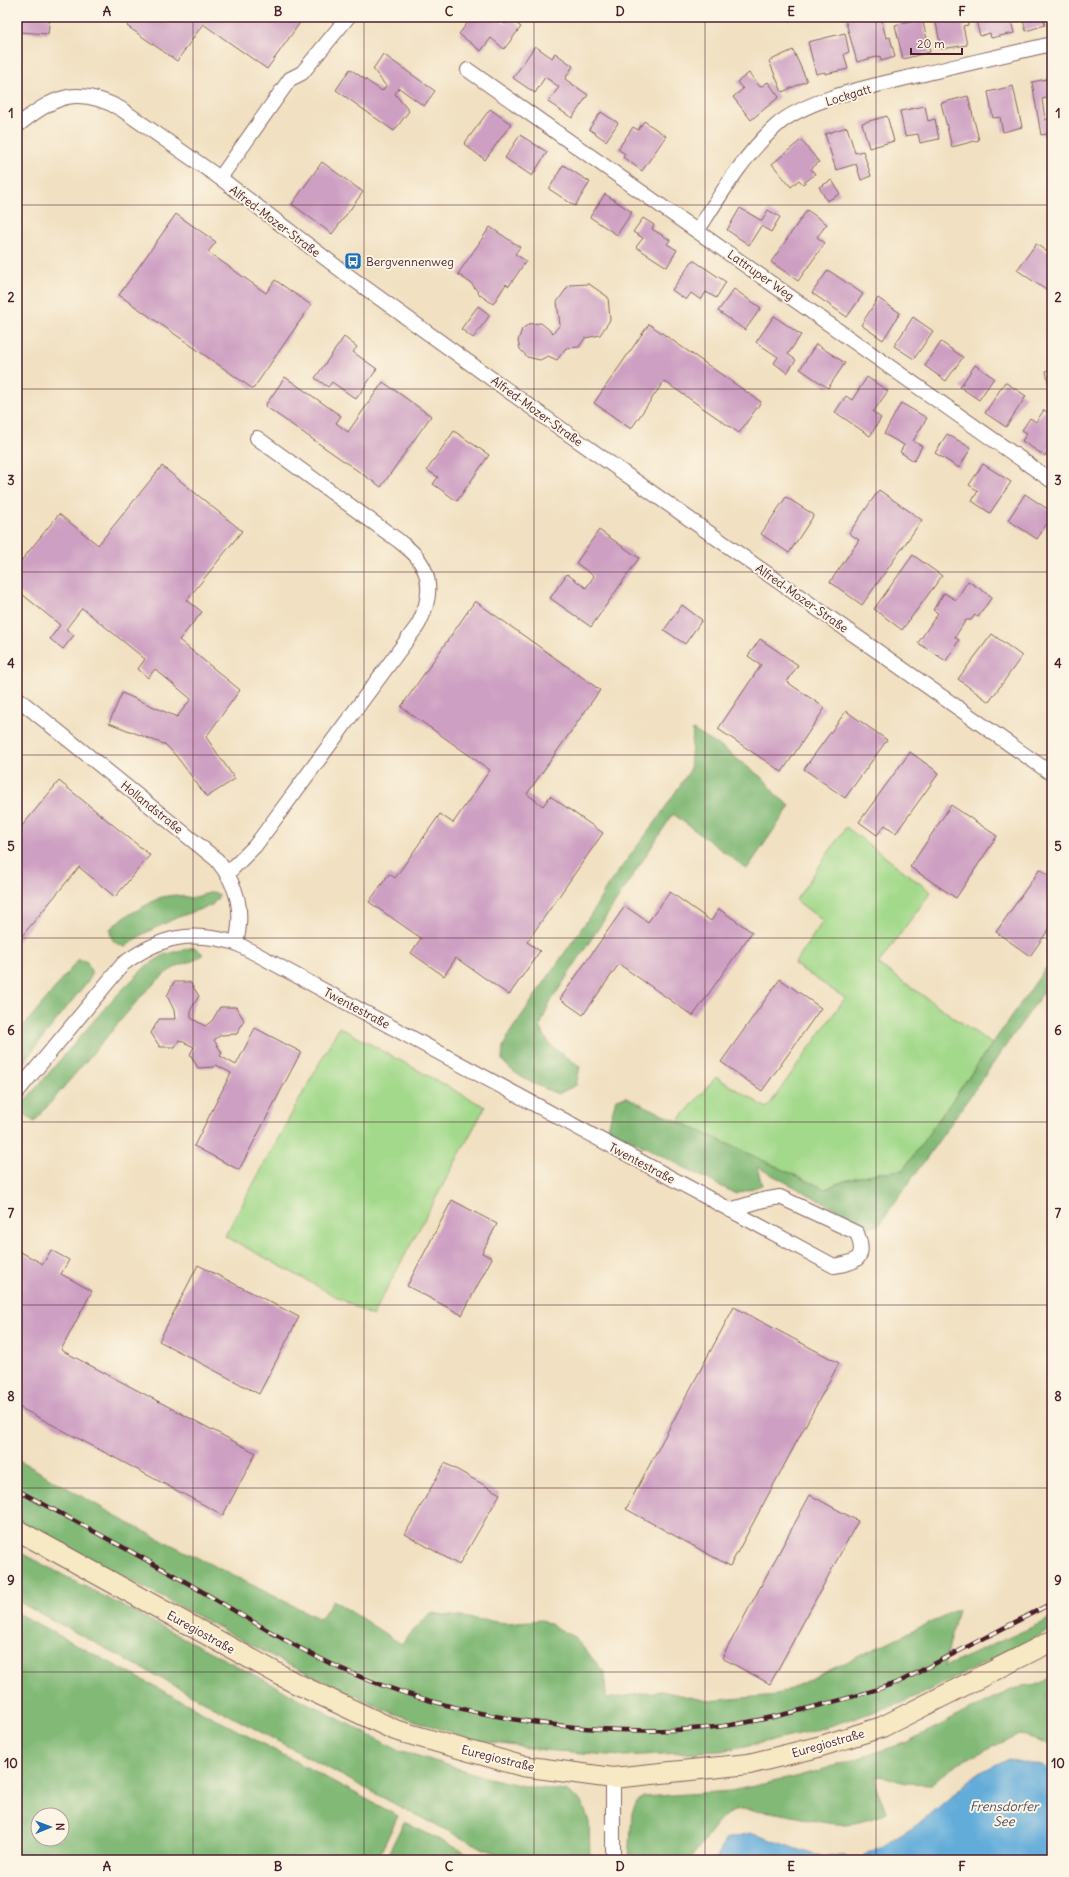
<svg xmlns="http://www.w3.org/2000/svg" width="1069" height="1877" viewBox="0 0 1069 1877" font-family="Delius,sans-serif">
<rect width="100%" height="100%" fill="#fcf5e5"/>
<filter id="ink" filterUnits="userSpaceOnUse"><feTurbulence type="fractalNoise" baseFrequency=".025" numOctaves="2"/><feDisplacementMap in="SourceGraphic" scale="8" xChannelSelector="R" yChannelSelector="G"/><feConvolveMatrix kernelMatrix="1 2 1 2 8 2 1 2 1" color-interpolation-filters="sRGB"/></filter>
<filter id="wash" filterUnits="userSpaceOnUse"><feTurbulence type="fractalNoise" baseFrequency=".012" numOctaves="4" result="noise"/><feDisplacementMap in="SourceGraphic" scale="16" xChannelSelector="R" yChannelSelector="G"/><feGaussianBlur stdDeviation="0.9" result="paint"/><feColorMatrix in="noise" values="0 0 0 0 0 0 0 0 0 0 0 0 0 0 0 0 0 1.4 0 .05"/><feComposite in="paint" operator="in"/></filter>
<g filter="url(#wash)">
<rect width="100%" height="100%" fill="#f1e0c1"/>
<!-- green -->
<g fill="#a3d98b" stroke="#767c5b">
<path d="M846 827 931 892 878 964 992 1044 903 1170C876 1173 851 1176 825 1189L678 1121 716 1077 767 1108 845 998 794 964 823 921 796 900Z"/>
<polygon points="339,1027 485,1107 372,1316 225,1236"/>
</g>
<!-- forest -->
<g fill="#82b977" stroke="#666c51" fill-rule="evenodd">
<path d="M693 730 724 749 765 780 775 794 790 806 747 869 673 814 549 1004 540 1027 549 1044 580 1067 576 1085 558 1094C537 1085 516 1078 502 1060L503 1047 511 1031 592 913 608 885 657 820 690 770Z"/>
<path d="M213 892 220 895 212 905 176 918 143 934 125 947C114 943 110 940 110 929L123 918 161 897 176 895 192 898Z"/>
<path d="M194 947 203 954C195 963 184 962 174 968 163 974 154 984 144 993L34 1122 18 1109 110 1002 146 966 166 954Z"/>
<polygon points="79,959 87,962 91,971 91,977 17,1070 17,1034"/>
<path d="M1051 967 1052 999 1043 993 879 1225 870 1227 757 1167 762 1185 736 1194 608 1128 616 1099 626 1097 825 1189C851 1177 875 1173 903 1170L1045 969Z"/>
<polygon points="17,1459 130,1524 320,1619 333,1600 401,1644 430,1613 506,1623 542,1620 574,1637 605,1673 606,1699 661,1691 708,1701 777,1695 958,1609 944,1667 1052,1618 1052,1629 947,1682 899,1704 803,1734 721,1751 622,1756 544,1750 473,1740 390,1712 289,1665 17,1520"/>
<polygon points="17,1551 396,1749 488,1778 529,1787 567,1791 582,1802 589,1822 590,1860 515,1860 482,1848 404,1809 17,1601"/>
<path d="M17 1613 398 1816 377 1860H17ZM38 1815H62V1839H38Z"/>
<path d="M1052 1677V1745L1020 1734 956 1764 932 1784 906 1783 886 1777 877 1776 876 1787 887 1813C870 1819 855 1825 837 1824 811 1823 745 1800 726 1815 714 1825 700 1847 689 1860H629L632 1813 638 1800 644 1797 731 1791 800 1776 847 1762 907 1742 1013 1688 1028 1685 1041 1684Z"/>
<polygon points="404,1822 480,1860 481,1860 385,1860"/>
</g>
<!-- water -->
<polygon fill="#62acda" stroke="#566682" points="1009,1758 1046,1767 1052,1772 1052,1860 716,1860 725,1839 750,1833 815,1855 862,1857 919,1824 977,1774"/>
<g id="blocks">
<!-- building -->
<g fill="#cd9fc2">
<polygon points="22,17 50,17 48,34 20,32"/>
<polygon points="134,17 304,17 267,69 203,24 177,61 127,26"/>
<polygon points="472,17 496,17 505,24 510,18 521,27 504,49 491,38 481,51 459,34"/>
<polygon points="852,17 881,17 886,38 890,37 895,57 881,61 880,56 857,62 845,19"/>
<polygon points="935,17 967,17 968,25 963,26 967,45 941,49"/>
<polygon points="975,17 1010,17 1014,33 991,38 990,33 980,36"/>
<polygon points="1022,17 1043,17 1045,25 1026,31"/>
<polygon points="922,18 930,52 903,59 895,25"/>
<polygon points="845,33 849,52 844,54 848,69 825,74 825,72 816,74 808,42"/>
<polygon points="535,46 552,58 555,53 573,66 565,79 588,95 572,118 548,102 559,87 545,77 535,93 513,78"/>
<polygon points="793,50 807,81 782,92 769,61"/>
<polygon points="383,54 435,91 424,106 399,88 395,94 409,111 394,131 336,90 350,69 382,91 386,86 373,69"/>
<polygon points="749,73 760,87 768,82 779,97 751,120 733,97 743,89 737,82"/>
<polygon points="1052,78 1052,97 1042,99 1045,120 1052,118 1052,133 1041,135 1032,82"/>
<polygon points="1013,86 1022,127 1003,132 1000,117 993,118 988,92"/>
<polygon points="968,96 979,140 952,147 941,103"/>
<polygon points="925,106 928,121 935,119 939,139 920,143 918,134 905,136 900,111"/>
<polygon points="490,109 511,124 485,160 464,144"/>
<polygon points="601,112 618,123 606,141 589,129"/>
<polygon points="887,116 894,141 869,148 862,123"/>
<polygon points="644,121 666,136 642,171 623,157 625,154 618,149 633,127 638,130"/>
<polygon points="847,127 855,153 863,151 871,176 861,180 856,164 836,170 825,134"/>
<polygon points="520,135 547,152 532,176 505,158"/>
<polygon points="801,140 819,162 811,169 815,174 803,184 799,180 791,187 772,164"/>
<polygon points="322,162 363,192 332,234 292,204"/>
<polygon points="563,165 590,182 575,206 549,189"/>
<polygon points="832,180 840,194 827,201 819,187"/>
<polygon points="605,194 632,212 617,235 590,217"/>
<polygon points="740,208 762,221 768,210 780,217 771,232 761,226 749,245 727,230"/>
<polygon points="807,210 827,224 817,237 825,243 798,281 771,262"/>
<polygon points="176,214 216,242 208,252 266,293 275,280 311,305 253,389 119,295"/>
<polygon points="643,218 654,225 652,229 670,240 667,244 677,250 667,267 636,247 643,238 633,232"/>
<polygon points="490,227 520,247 515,254 526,261 509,286 506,284 493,304 480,295 472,284 458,274"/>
<polygon points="1036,244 1052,255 1052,294 1017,270"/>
<polygon points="693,260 726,282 716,298 706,292 701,300 691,293 686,300 672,290"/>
<polygon points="828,270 863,294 847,317 812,293"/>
<polygon points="589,284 608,297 610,320 600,335 585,338 579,347 566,348 557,360 548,356 540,360 527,357 520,349 518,341 522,329 529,324 541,323 553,333 560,325 557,302 569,285"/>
<polygon points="734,289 761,308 745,330 718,311"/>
<polygon points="878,298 900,313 883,340 861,325"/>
<polygon points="478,306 490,315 473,338 461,329"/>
<polygon points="774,316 801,335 788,354 796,360 787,373 774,363 778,357 756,342"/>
<polygon points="913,317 933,331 914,359 894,346"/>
<polygon points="649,324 761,402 739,433 664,381 631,429 594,403"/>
<polygon points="344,337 357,347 353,352 377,369 356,399 332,382 328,387 315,378"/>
<polygon points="941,342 963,357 946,381 925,366"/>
<polygon points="816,344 845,363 828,388 800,369"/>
<polygon points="975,365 994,378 979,400 960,387"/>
<polygon points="1052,369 1052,397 1051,397 1046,371"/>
<polygon points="285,377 341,416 336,423 348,432 383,382 431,416 381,487 265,406"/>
<polygon points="867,377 888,391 873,412 881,418 870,436 835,412 846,396 852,400"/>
<polygon points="1005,382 1026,396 1006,427 985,413"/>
<polygon points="901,403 927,418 913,441 922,446 914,461 900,452 904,445 884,434"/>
<polygon points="1044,410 1052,416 1052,445 1045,456 1022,441 1027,433 1022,430 1030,418 1036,422"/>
<polygon points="454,431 489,455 457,501 433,484 438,477 427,470"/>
<polygon points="947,434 971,448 959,468 935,453"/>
<polygon points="983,464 1011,482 990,513 972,501 978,491 969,485"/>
<polygon points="162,466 242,531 187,600 202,612 179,640 240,690 206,737 235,779 207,797 177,757 166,745 109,723 122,693 177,717 191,699 155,669 148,678 138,669 145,659 82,608 66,629 74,635 63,649 50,639 60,625 17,590 17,566 59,514 98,545"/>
<polygon points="879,490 922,520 862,605 830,582 859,540 849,533"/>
<polygon points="1025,494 1052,512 1052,516 1037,539 1008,520"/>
<polygon points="786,497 814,515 789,553 761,534"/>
<polygon points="599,530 639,558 591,627 550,598 567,574 586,588 594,576 576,563"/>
<polygon points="913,555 942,576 902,630 874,609"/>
<polygon points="968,581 992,597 978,617 975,615 971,620 966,620 955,637 959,640 946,661 918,643 938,613 933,610 944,593 956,600"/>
<polygon points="475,601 600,690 527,794 543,806 550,796 603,833 527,942 540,951 509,995 456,958 444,976 411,953 421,938 369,902 389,874 395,878 440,814 453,823 490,770 401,707"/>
<polygon points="682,605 702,620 685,644 664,630"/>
<polygon points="992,634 1022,656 989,702 958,679"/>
<polygon points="760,639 798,665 787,682 825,708 782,772 718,729 761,665 748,656"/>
<polygon points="846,711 887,740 845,798 804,769"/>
<polygon points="910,752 939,773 896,833 885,825 877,835 859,822"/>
<polygon points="59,781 150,855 115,897 79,867 17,942 17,832"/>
<polygon points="951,805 997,836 956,898 910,867"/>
<polygon points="1040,869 1052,878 1052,925 1030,956 996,932"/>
<polygon points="670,892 711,921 719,909 752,932 693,1016 619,964 583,1015 560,999 625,906 648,922"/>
<polygon points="780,979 821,1008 762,1091 721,1062"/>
<polygon points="174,982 190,982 199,996 191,1009 191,1018 205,1026 212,1021 220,1007 236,1007 244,1020 237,1034 221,1035 214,1040 222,1053 220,1056 236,1065 255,1028 301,1052 239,1170 194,1146 231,1073 216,1065 214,1067 198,1068 190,1054 194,1047 179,1040 175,1047 160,1047 151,1033 159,1019 175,1019 174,1010 167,996"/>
<polygon points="452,1200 497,1224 482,1253 492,1258 462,1315 407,1286"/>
<polygon points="17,1250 43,1264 51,1250 69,1260 61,1274 92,1291 61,1350 256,1453 223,1515 17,1406"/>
<polygon points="198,1265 299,1317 259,1394 159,1341"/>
<polygon points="734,1307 839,1363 730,1566 626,1509"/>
<polygon points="445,1463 500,1494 459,1565 405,1534"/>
<polygon points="810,1495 858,1521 770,1684 722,1658"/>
</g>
</g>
</g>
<g filter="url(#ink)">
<use href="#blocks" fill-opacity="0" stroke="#846360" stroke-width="1"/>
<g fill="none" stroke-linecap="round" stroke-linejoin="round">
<defs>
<g id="street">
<polyline points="468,70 1052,481"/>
<path d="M17 126C54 96 77 85 121 109L220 178 346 274 560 428 1052 774"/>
<polyline points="220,178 290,79 302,73 348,17"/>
<path d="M698 230C721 194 744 155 776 126 807 98 878 85 919 75 963 65 1007 54 1052 44"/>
<path d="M17 698 217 860C238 886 244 910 236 943"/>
<path d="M228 873 255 846 418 625C429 604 434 581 419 560 414 552 406 547 399 541L257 438"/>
<path d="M17 1092 123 964C161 936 190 930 236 943 436 1049 634 1159 834 1266 857 1262 867 1259 857 1233L780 1197 763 1200 730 1210"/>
<polyline points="613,1860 613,1778"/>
</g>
<polyline id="secondary" points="17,1530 293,1682 395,1730 522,1766 613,1778 749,1764 818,1747 882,1727 1052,1641"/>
</defs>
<!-- street casing -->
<use href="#street" stroke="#846360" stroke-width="16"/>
<!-- secondary casing -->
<use href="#secondary" stroke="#846360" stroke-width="22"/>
<!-- street -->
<use href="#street" stroke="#fff" stroke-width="14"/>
<!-- secondary -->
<use href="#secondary" stroke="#f7e9c3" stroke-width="20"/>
<defs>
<path id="rail" d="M17 1490C73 1520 129 1550 184 1581 236 1611 287 1644 342 1669 449 1717 588 1738 705 1728 744 1725 782 1715 821 1705 849 1698 876 1691 903 1680L1052 1603"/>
</defs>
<!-- rail casing -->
<use href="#rail" stroke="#4a1f2b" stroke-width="4.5"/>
<!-- rail -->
<use href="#rail" stroke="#fcf5e5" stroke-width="3" stroke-dasharray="9" stroke-linecap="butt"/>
</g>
</g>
<!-- grid -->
<path fill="none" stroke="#4a1f2b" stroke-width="1" stroke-opacity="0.55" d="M193 17V1860M364 17V1860M534 17V1860M705 17V1860M876 17V1860M17 205H1052M17 389H1052M17 572H1052M17 755H1052M17 938H1052M17 1122H1052M17 1305H1052M17 1488H1052M17 1672H1052"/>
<!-- icons -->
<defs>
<symbol id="bus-square" viewBox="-11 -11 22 22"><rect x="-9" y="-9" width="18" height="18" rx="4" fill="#1f6fb2" stroke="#fcf5e5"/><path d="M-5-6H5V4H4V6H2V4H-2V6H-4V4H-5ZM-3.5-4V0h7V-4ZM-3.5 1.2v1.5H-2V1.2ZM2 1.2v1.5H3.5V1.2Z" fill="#fff"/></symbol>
</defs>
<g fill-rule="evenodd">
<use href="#bus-square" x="343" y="251" width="20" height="20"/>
</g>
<g text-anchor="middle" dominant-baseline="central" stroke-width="4" stroke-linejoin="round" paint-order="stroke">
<!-- street labels -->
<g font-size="12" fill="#4a1f2b" stroke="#fcf5e5">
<text transform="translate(848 95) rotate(-17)">Lockgatt</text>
<text transform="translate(275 221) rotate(37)">Alfred-Mozer-Straße</text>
<text transform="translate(761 275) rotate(35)">Lattruper Weg</text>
<text transform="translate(537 411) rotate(36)">Alfred-Mozer-Straße</text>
<text transform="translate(802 598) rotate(35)">Alfred-Mozer-Straße</text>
<text transform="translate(152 807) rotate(39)">Hollandstraße</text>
<text transform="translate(357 1008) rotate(28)">Twentestraße</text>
<text transform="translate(642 1163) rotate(28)">Twentestraße</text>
<text transform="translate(201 1632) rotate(29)">Euregiostraße</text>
<text transform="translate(828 1743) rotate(-16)">Euregiostraße</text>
<text transform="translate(498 1758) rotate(14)">Euregiostraße</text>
</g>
<!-- poi labels -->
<g font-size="12" fill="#4a1f2b" stroke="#fcf5e5" text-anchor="start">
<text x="366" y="261">Bergvennenweg</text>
</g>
<!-- water labels -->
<g font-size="13" font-style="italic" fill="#525068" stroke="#fcf5e5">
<text x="1004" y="1806">Frensdorfer<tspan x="1004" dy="15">See</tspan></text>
</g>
</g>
<!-- margin -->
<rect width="1069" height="1877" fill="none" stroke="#fcf5e5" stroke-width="44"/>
<!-- north arrow -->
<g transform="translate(50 1827) rotate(89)"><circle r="19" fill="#fcf5e5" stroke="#b59f9b"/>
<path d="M0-3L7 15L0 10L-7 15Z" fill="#1f6fb2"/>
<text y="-6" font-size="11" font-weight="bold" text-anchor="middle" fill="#4a1f2b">N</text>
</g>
<!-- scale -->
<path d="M911 48v6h51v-6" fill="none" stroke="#4a1f2b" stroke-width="2"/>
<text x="917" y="48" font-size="12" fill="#4a1f2b" stroke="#fcf5e5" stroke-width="3" paint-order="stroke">20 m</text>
<rect x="22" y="22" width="1025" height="1833" fill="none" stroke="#4a1f2b" stroke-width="1.5"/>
<g font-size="13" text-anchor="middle" font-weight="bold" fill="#4a1f2b">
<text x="107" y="16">A</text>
<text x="278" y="16">B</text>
<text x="449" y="16">C</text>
<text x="620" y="16">D</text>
<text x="791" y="16">E</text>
<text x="962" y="16">F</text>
<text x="11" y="118">1</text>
<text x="1058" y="118">1</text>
<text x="11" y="302">2</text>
<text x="1058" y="302">2</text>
<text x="11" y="485">3</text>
<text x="1058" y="485">3</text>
<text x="11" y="668">4</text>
<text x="1058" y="668">4</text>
<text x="11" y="851">5</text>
<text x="1058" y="851">5</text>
<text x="11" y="1035">6</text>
<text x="1058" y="1035">6</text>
<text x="11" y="1218">7</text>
<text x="1058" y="1218">7</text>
<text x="11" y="1401">8</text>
<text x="1058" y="1401">8</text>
<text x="11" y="1585">9</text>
<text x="1058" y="1585">9</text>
<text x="11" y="1768">10</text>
<text x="1058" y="1768">10</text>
<text x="107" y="1871">A</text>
<text x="278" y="1871">B</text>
<text x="449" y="1871">C</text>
<text x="620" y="1871">D</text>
<text x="791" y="1871">E</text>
<text x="962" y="1871">F</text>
</g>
</svg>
